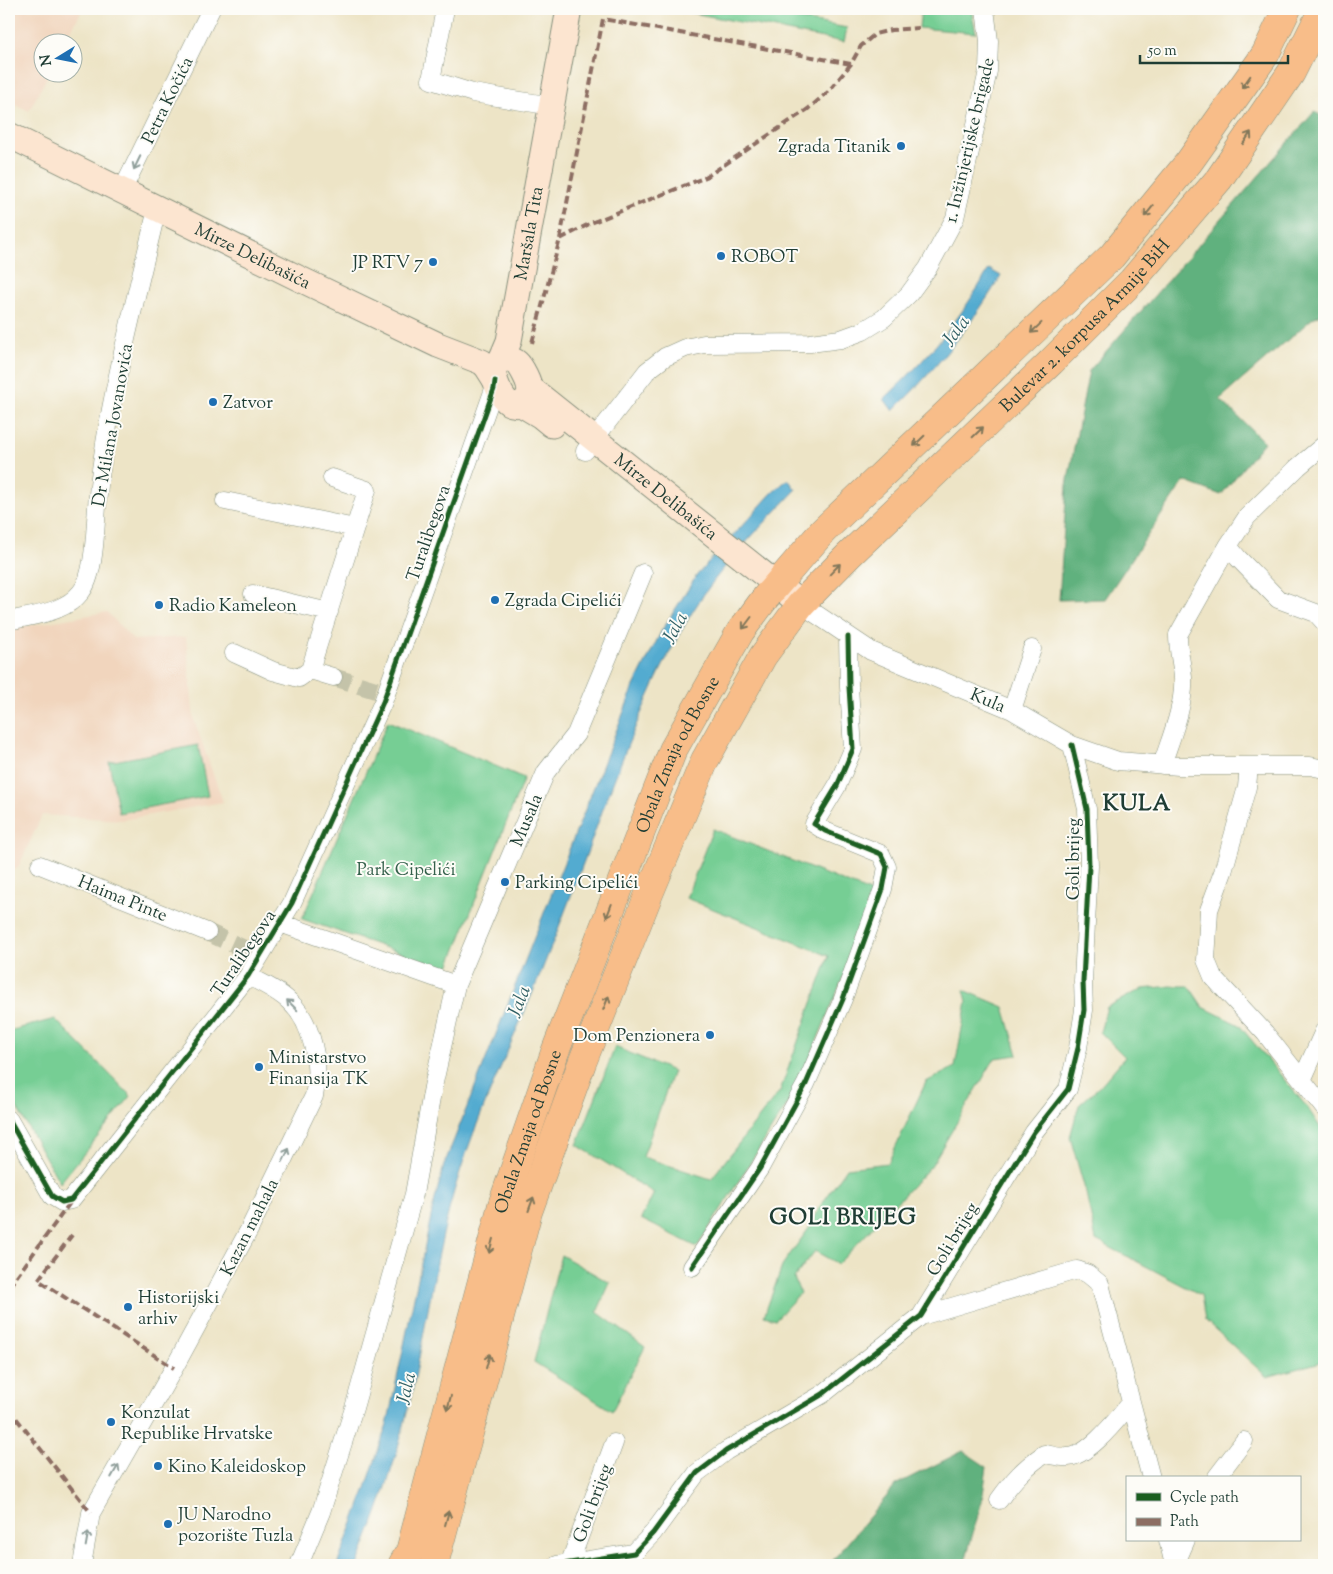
<svg xmlns="http://www.w3.org/2000/svg" width="1333" height="1574" font-family="'Sorts Mill Goudy',serif">
<style>
.built{fill:#f1d5bd}
.green{fill:#76ce94;stroke:#4a8664}
.forest{fill:#60b17e;stroke:#407759}
.water{fill:#53abd0;stroke:#397482}
.lines{fill:none;stroke-linecap:round;stroke-linejoin:round}
.street-tunnel{stroke:#c4c3a9;stroke-width:18;stroke-dasharray:18 9;stroke-linecap:butt}
.street-casing{stroke:#86907d;stroke-width:19}
.secondary-casing{stroke:#86907d;stroke-width:27}
.primary-casing{stroke:#86907d;stroke-width:29}
.street{stroke:#fff;stroke-width:18}
.secondary{stroke:#fce5d0;stroke-width:25}
.primary{stroke:#f8bd89;stroke-width:28}
.quiet{stroke:#8d6e63;stroke-width:4;stroke-dasharray:8 4;stroke-linecap:butt}
.cycleway-casing{stroke:#fdfcf7;stroke-width:8}
.cycleway{stroke:#1b5e20;stroke-width:5}
.oneway{stroke:#81775a}
.oneway2{stroke:#8f9e9a}
.poi-dot{fill:#1f6fb2;stroke:#fdfcf7;stroke-width:2}
.labels{text-anchor:middle;stroke-width:4;stroke-linejoin:round;paint-order:stroke}
.street-label{font-size:18px;fill:#1f3d34;stroke:#fdfcf7}
.poi-label{font-size:18px;fill:#1f3d34;stroke:#fdfcf7;text-anchor:start}
.park-label{font-size:18px;fill:#35614c;stroke:#fdfcf7}
.water-label{font-size:19px;font-style:italic;fill:#2f5e63;stroke:#fdfcf7}
.district-label{font-size:22px;font-weight:bold;letter-spacing:1px;fill:#1f3d34;stroke:#fdfcf7}
</style>
<rect width="100%" height="100%" fill="#fdfcf7"/>
<filter id="ink" filterUnits="userSpaceOnUse"><feTurbulence type="fractalNoise" baseFrequency=".02" numOctaves="2"/><feDisplacementMap in="SourceGraphic" scale="10" xChannelSelector="R" yChannelSelector="G"/><feConvolveMatrix kernelMatrix="1 2 1 2 8 2 1 2 1" color-interpolation-filters="sRGB"/></filter>
<filter id="wash" filterUnits="userSpaceOnUse"><feTurbulence type="fractalNoise" baseFrequency=".0096" numOctaves="4" result="noise"/><feDisplacementMap in="SourceGraphic" scale="20" xChannelSelector="R" yChannelSelector="G"/><feGaussianBlur stdDeviation="1.12" result="paint"/><feColorMatrix in="noise" values="0 0 0 0 0 0 0 0 0 0 0 0 0 0 0 0 0 1.4 0 .05"/><feComposite in="paint" operator="in"/></filter>
<g filter="url(#wash)">
<rect width="100%" height="100%" fill="#ede4c6"/>
<path class="built" d="M 9,9 L 82,10 L 65,42 L 42,42 L 42,72 L 49,73 L 29,111 L 9,101 Z
M 107,612 L 133,640 L 186,637 L 194,720 L 223,802 L 122,820 L 42,815 L 18,868 L 9,872 L 9,629 Z"/>
<path class="green" d="M 672,9 L 745,9 L 847,28 L 844,42 Z
M 921,9 L 971,9 L 976,33 L 919,28 Z
M 388,721 L 524,778 L 448,969 L 302,919 Z
M 198,745 L 208,796 L 119,813 L 109,762 Z
M 713,829 L 877,895 L 797,1089 L 697,1247 L 641,1219 L 654,1193 L 577,1145 L 615,1047 L 673,1071 L 643,1157 L 711,1179 L 780,1091 L 829,956 L 686,898 Z
M 1172,986 L 1189,986 L 1203,1007 L 1239,1025 L 1307,1107 L 1324,1133 L 1324,1361 L 1267,1377 L 1205,1320 L 1201,1295 L 1096,1240 L 1086,1193 L 1070,1137 L 1079,1105 L 1100,1086 L 1125,1057 L 1100,1032 L 1107,1007 L 1142,989 Z
M 964,990 L 1004,1007 L 1018,1055 L 995,1058 L 931,1166 L 838,1264 L 815,1251 L 794,1278 L 800,1293 L 776,1319 L 764,1316 L 783,1264 L 812,1224 L 819,1208 L 847,1168 L 888,1163 L 926,1082 L 955,1067 L 967,1001 Z
M 55,1019 L 131,1096 L 60,1183 L 9,1094 L 9,1031 Z
M 561,1255 L 610,1283 L 597,1312 L 645,1347 L 612,1411 L 534,1362 Z"/>
<path class="forest" d="M 1315,111 L 1324,119 L 1324,312 L 1313,318 L 1220,399 L 1264,442 L 1221,495 L 1184,481 L 1105,599 L 1059,600 L 1067,485 L 1089,371 Z
M 963,1451 L 987,1467 L 982,1501 L 964,1565 L 829,1565 L 897,1484 Z"/>
<path class="water" d="M 989,269 L 1001,276 C 970,327 936,369 893,411 L 884,399 C 928,358 959,321 989,269 Z
M 788,479 L 796,490 C 760,528 721,565 693,611 C 655,673 629,741 603,809 C 583,865 562,920 540,975 C 509,1051 471,1126 450,1206 C 431,1278 423,1353 404,1425 C 392,1472 376,1520 357,1565 L 337,1565 L 365,1491 L 388,1421 L 433,1207 L 444,1165 L 634,686 L 662,630 L 697,575 L 772,493 Z"/>
</g>
<g filter="url(#ink)">
<g class="lines">
<path class="street-tunnel" d="M 333,677 L 379,691
M 207,932 L 253,953"/>
<defs>
<path id="street" d="M 445,9 L 431,80 L 473,93 L 552,106
M 122,191 L 211,9
M 585,451 L 647,371 L 665,357 L 685,348 L 704,344 L 810,343 L 841,339 L 863,331 L 884,318 L 909,294 L 928,268 L 955,218 L 988,71 L 989,41 L 985,9
M 332,478 L 367,490 L 310,670 L 333,677
M 225,501 L 355,528
M 1228,546 L 1238,558 L 1278,599 L 1316,613 L 1324,622
M 253,594 L 329,612
M 801,604 L 871,651 L 1012,710 L 1072,745 L 1118,761 L 1179,766 L 1310,766 L 1324,769
M 9,621 C 33,615 65,613 81,592 C 95,575 95,529 97,507 C 99,474 105,442 111,409 C 124,342 141,276 157,209
M 234,653 L 273,671 L 299,678 L 310,670
M 1012,710 L 1032,649
M 1162,765 C 1170,740 1185,705 1183,678 C 1182,663 1178,652 1178,635 L 1228,546 L 1247,517 L 1298,467 L 1324,445
M 1249,766 L 1247,787 L 1223,872 L 1209,910 L 1206,960 L 1213,977 L 1265,1033 L 1324,1108
M 40,865 L 207,932
M 280,923 L 456,985 L 546,772 L 576,734 L 643,573
M 1303,1078 L 1324,1031
M 9,1120 L 52,1196 L 62,1202 L 71,1200 L 248,976 L 292,903 L 383,702 L 494,389 L 495,381
M 692,1267 L 760,1168 L 806,1084 L 843,999 L 883,889 L 887,867 L 881,854 L 825,831 L 814,824 L 837,786 L 853,749 L 849,687 L 848,637
M 921,1316 L 1077,1270 L 1088,1274 L 1100,1284 L 1151,1478
M 1216,1478 L 1244,1441
M 999,1500 C 1013,1480 1024,1468 1044,1454 C 1052,1455 1061,1458 1068,1457 C 1089,1456 1118,1418 1131,1403
M 1168,1540 L 1174,1565
M 570,1562 L 614,1443
M 82,1565 L 91,1513 L 174,1368 L 249,1230 L 314,1096 C 321,1067 313,1023 290,1002 C 279,991 262,983 248,976
M 299,1565 L 321,1512 L 354,1408 L 414,1194 L 433,1087 L 456,985
M 557,1565 L 634,1553 L 653,1533 L 697,1473 L 726,1451 L 823,1394 L 921,1316 L 1034,1132 L 1068,1089 L 1078,1048 L 1084,1010 L 1083,981 L 1089,866 L 1087,809 L 1072,745
M 1175,1565 L 1186,1540"/>
<g id="secondary">
<path id="s1" d="M 9,135 L 298,278 L 438,345 L 482,362 L 487,367 L 494,378"/>
<path d="M 504,359 C 516,358 520,365 525,375 C 531,387 533,396 521,404 C 517,405 513,405 509,403 C 504,400 502,395 499,390 C 494,378 488,366 504,359 Z"/>
<path id="s2" d="M 501,360 L 509,341 L 569,9"/>
<path id="s3" d="M 530,388 L 801,604"/>
<path d="M 521,404 L 541,416 L 552,425"/>
</g>
<g id="primary">
<path id="s4" d="M 402,1565 L 410,1551 L 502,1205 L 555,1052 L 673,750 L 740,632 L 766,597 L 823,531 L 1112,256 L 1189,162 L 1265,55 L 1287,9"/>
<path id="s5" d="M 434,1565 L 528,1212 L 582,1063 L 649,894 L 705,760 L 763,656 L 801,604 L 848,556 L 1051,362 L 1132,281 L 1219,179 L 1291,73 L 1323,9"/>
</g>
</defs>
<use href="#street" class="street-casing"/>
<use href="#secondary" class="secondary-casing"/>
<use href="#primary" class="primary-casing"/>
<use href="#street" class="street"/>
<use href="#secondary" class="secondary"/>
<use href="#primary" class="primary"/>
<path class="quiet" d="M 560,239 L 603,19 L 851,64
M 532,343 L 560,239 L 591,223 L 706,177 L 808,109 L 828,92 L 851,64 L 861,46 L 875,34 L 891,30 L 919,28
M 72,1235 L 38,1280 L 174,1368
M 9,1287 L 72,1200
M 9,1409 L 91,1513"/>
<defs>
<path id="cycleway" d="M 9,1120 L 52,1196 L 62,1202 L 71,1200 L 248,976 L 292,903 L 383,702 L 494,389 L 495,381
M 692,1267 L 760,1168 L 806,1084 L 843,999 L 883,889 L 887,867 L 881,854 L 825,831 L 814,824 L 837,786 L 853,749 L 849,687 L 848,637
M 557,1565 L 634,1553 L 653,1533 L 697,1473 L 726,1451 L 823,1394 L 921,1316 L 1034,1132 L 1068,1089 L 1078,1048 L 1084,1010 L 1083,981 L 1089,866 L 1087,809 L 1072,745"/>
</defs>
<use href="#cycleway" class="cycleway-casing"/>
<use href="#cycleway" class="cycleway"/>
</g>
<defs><path id="oneway-shaft" d="M-6 0H5M1.5-3L5.5 0L1.5 3" fill="none" stroke-width="1.6" stroke-linecap="round" stroke-linejoin="round" transform="scale(1.25)"/></defs>
<g class="oneway">
<use href="#oneway-shaft" transform="translate(1246 82) rotate(125)"/>
<use href="#oneway-shaft" transform="translate(1247 138) rotate(-56)"/>
<use href="#oneway-shaft" transform="translate(1149 211) rotate(129)"/>
<use href="#oneway-shaft" transform="translate(1036 328) rotate(137)"/>
<use href="#oneway-shaft" transform="translate(978 432) rotate(-44)"/>
<use href="#oneway-shaft" transform="translate(919 441) rotate(136)"/>
<use href="#oneway-shaft" transform="translate(835 569) rotate(-46)"/>
<use href="#oneway-shaft" transform="translate(747 623) rotate(127)"/>
<use href="#oneway-shaft" transform="translate(609 911) rotate(111)"/>
<use href="#oneway-shaft" transform="translate(606 1003) rotate(-68)"/>
<use href="#oneway-shaft" transform="translate(531 1204) rotate(-70)"/>
<use href="#oneway-shaft" transform="translate(491 1246) rotate(105)"/>
<use href="#oneway-shaft" transform="translate(488 1361) rotate(-75)"/>
<use href="#oneway-shaft" transform="translate(449 1403) rotate(105)"/>
<use href="#oneway-shaft" transform="translate(447 1518) rotate(-75)"/>
</g>
<g class="oneway2">
<use href="#oneway-shaft" transform="translate(137 163) rotate(116)"/>
<use href="#oneway-shaft" transform="translate(292 1005) rotate(-135)"/>
<use href="#oneway-shaft" transform="translate(286 1155) rotate(-64)"/>
<use href="#oneway-shaft" transform="translate(115 1471) rotate(-60)"/>
<use href="#oneway-shaft" transform="translate(87 1539) rotate(-80)"/>
</g>
</g>
<g class="poi-dot">
<circle cx="901" cy="146" r="5"/>
<circle cx="721" cy="256" r="5"/>
<circle cx="433" cy="262" r="5"/>
<circle cx="213" cy="402" r="5"/>
<circle cx="495" cy="600" r="5"/>
<circle cx="159" cy="605" r="5"/>
<circle cx="505" cy="882" r="5"/>
<circle cx="710" cy="1035" r="5"/>
<circle cx="259" cy="1067" r="5"/>
<circle cx="128" cy="1307" r="5"/>
<circle cx="111" cy="1422" r="5"/>
<circle cx="158" cy="1466" r="5"/>
<circle cx="168" cy="1524" r="5"/>
</g>
<g class="labels">
<g class="street-label">
<text transform="translate(167 100) rotate(-64)" y="6">Petra Kočića</text>
<text transform="translate(969 140) rotate(-77)" y="6">1. Inžinjerijske brigade</text>
<text dy="6" stroke="none"><textPath href="#s2" startOffset="130">Maršala Tita</textPath></text>
<text dy="6" stroke="none"><textPath href="#s1" startOffset="272">Mirze Delibašića</textPath></text>
<text dy="6" stroke="none"><textPath href="#s5" startOffset="1432">Bulevar 2. korpusa Armije BiH</textPath></text>
<text transform="translate(112 425) rotate(-80)" y="6">Dr Milana Jovanovića</text>
<text dy="6" stroke="none"><textPath href="#s3" startOffset="174">Mirze Delibašića</textPath></text>
<text transform="translate(428 533) rotate(-71)" y="6">Turalibegova</text>
<text transform="translate(988 700) rotate(23)" y="6">Kula</text>
<text dy="6" stroke="none"><textPath href="#s4" startOffset="858">Obala Zmaja od Bosne</textPath></text>
<text transform="translate(526 820) rotate(-67)" y="6">Musala</text>
<text transform="translate(1073 859) rotate(-90)" y="6">Goli brijeg</text>
<text transform="translate(123 898) rotate(22)" y="6">Haima Pinte</text>
<text transform="translate(243 953) rotate(-56)" y="6">Turalibegova</text>
<text dy="6" stroke="none"><textPath href="#s4" startOffset="452">Obala Zmaja od Bosne</textPath></text>
<text transform="translate(249 1227) rotate(-63)" y="6">Kazan mahala</text>
<text transform="translate(952 1239) rotate(-59)" y="6">Goli brijeg</text>
<text transform="translate(592 1503) rotate(-70)" y="6">Goli brijeg</text>
</g>
<g class="poi-label">
<text x="891" y="152" text-anchor="end">Zgrada Titanik</text>
<text x="731" y="262">ROBOT</text>
<text x="423" y="268" text-anchor="end">JP RTV 7</text>
<text x="223" y="408">Zatvor</text>
<text x="505" y="606">Zgrada Cipelići</text>
<text x="169" y="611">Radio Kameleon</text>
<text x="515" y="888">Parking Cipelići</text>
<text x="700" y="1041" text-anchor="end">Dom Penzionera</text>
<text x="269" y="1063">Ministarstvo<tspan x="269" dy="21">Finansija TK</tspan></text>
<text x="138" y="1303">Historijski<tspan x="138" dy="21">arhiv</tspan></text>
<text x="121" y="1418">Konzulat<tspan x="121" dy="21">Republike Hrvatske</tspan></text>
<text x="168" y="1472">Kino Kaleidoskop</text>
<text x="178" y="1520">JU Narodno<tspan x="178" dy="21">pozorište Tuzla</tspan></text>
</g>
<g class="park-label">
<text x="406" y="875">Park Cipelići</text>
</g>
<g class="water-label">
<text transform="translate(955 330) rotate(-53)" y="7">Jala</text>
<text transform="translate(674 627) rotate(-61)" y="7">Jala</text>
<text transform="translate(518 1001) rotate(-69)" y="7">Jala</text>
<text transform="translate(405 1388) rotate(-77)" y="7">Jala</text>
</g>
<g class="district-label">
<text x="1137" y="810">KULA</text>
<text x="843" y="1224">GOLI BRIJEG</text>
</g>
</g>
<rect width="1333" height="1574" fill="none" stroke="#fdfcf7" stroke-width="30"/>
<rect x="1126" y="1476" width="175" height="65" fill="#fdfcf7" stroke="#a4b0a9"/>
<rect x="1136" y="1493" width="25" height="8" fill="#1b5e20" stroke="#a4b0a9"/>
<text x="1170" y="1502" font-size="15" fill="#1f3d34">Cycle path</text>
<rect x="1136" y="1518" width="25" height="8" fill="#8d6e63" stroke="#a4b0a9"/>
<text x="1170" y="1526" font-size="15" fill="#1f3d34">Path</text>
<g transform="translate(58 58) rotate(260)"><circle r="24" fill="#fdfcf7" stroke="#a4b0a9"/>
<path d="M0-4L9 19L0 12L-9 19Z" fill="#1f6fb2"/>
<text y="-8" font-size="14" font-weight="bold" text-anchor="middle" fill="#1f3d34">N</text>
</g>
<path d="M1140 55v8h148v-8" fill="none" stroke="#1f3d34" stroke-width="2.5"/>
<text x="1148" y="55" font-size="15" fill="#1f3d34" stroke="#fdfcf7" stroke-width="4" paint-order="stroke">50 m</text>
</svg>
